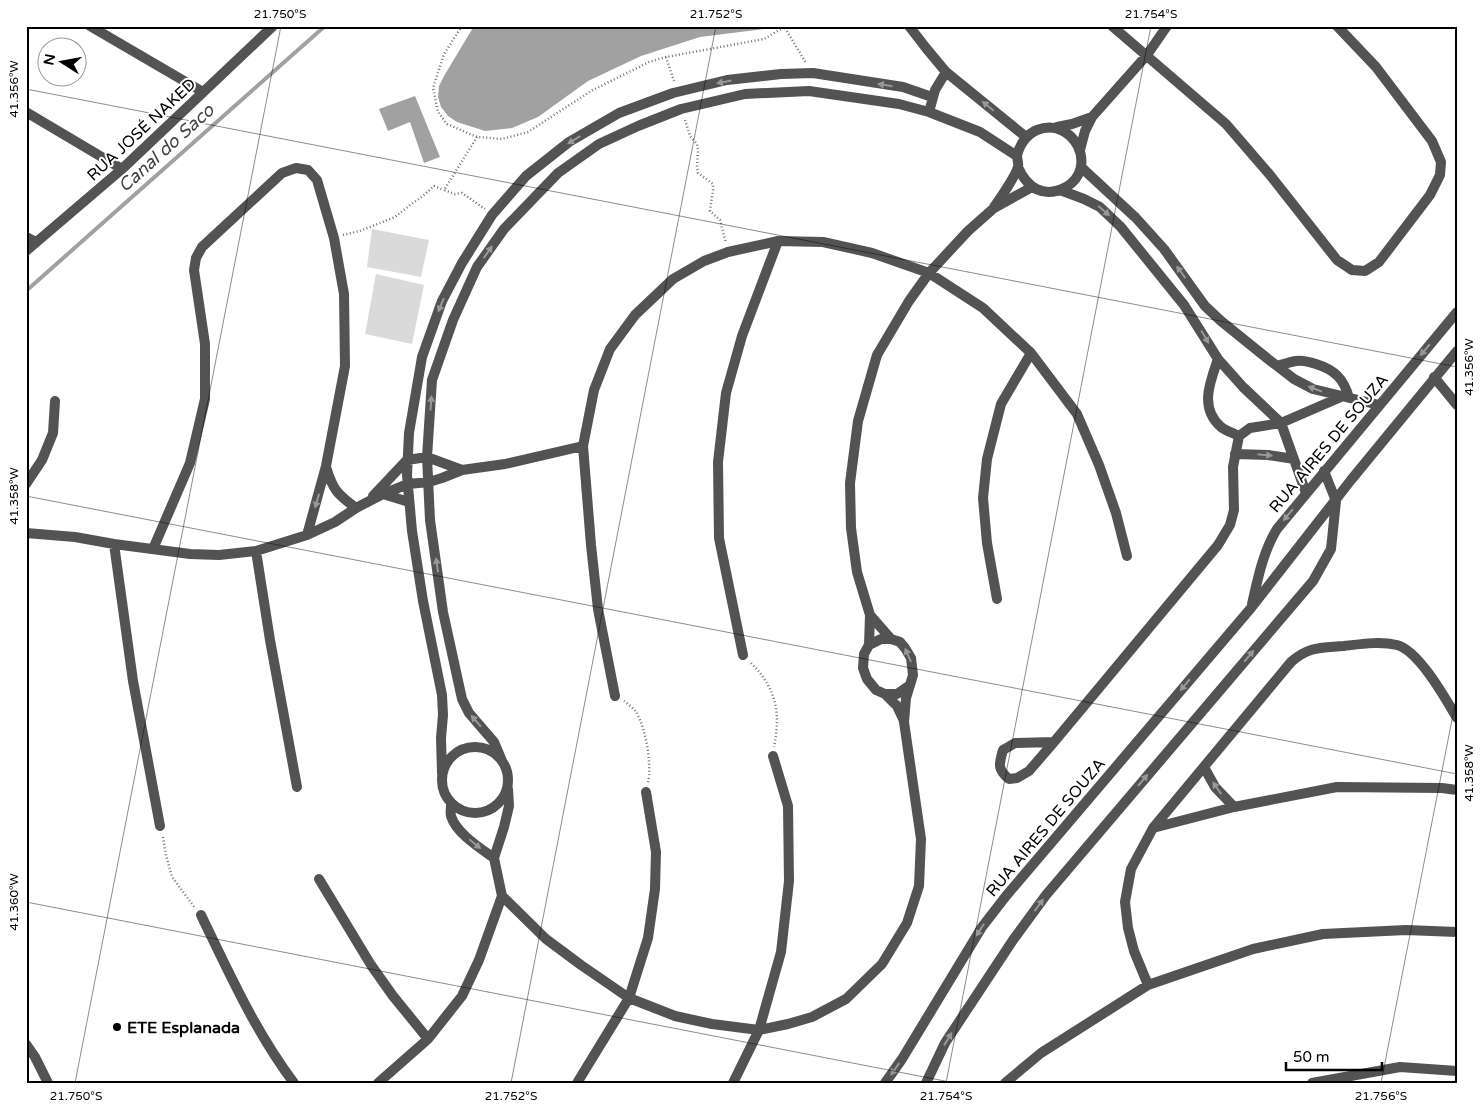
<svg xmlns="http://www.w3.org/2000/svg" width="1483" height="1109" font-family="'Varela Round',sans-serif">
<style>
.green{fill:#dadada}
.water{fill:#a1a1a1}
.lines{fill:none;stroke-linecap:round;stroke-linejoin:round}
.stream{stroke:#a1a1a1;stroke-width:4}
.path{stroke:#757575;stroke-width:2.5;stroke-dasharray:1 2.5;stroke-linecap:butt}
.minor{stroke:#535353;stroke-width:10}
.oneway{fill:#989898}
.ticks{fill:none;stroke:#000;stroke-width:1;stroke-opacity:0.45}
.poi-dot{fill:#000;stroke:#fff;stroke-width:2}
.labels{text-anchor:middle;stroke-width:4;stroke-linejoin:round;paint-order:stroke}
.street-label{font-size:16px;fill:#000;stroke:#fff}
.poi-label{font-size:16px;font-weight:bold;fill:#000;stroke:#fff;text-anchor:start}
.water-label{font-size:18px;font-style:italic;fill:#424242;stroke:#fff}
.neatline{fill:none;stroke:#000;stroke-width:2}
.ticks-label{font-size:12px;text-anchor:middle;fill:#000}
</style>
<rect width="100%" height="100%" fill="#fff"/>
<path class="green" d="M 372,229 L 429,240 L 421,277 L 367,267 Z
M 376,274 L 424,285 L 412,344 L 365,334 Z"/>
<path class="water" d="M 474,26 L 770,26 L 765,29 L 700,37 L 641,56 L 588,81 L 538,117 L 512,128 L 485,131 L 457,122 L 448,116 L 441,107 L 438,97 L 439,86 L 444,76 Z
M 415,96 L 440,157 L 424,163 L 410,122 L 388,131 L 379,109 Z"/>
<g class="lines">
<path class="stream" d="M 26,291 L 325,26"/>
<path class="path" d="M 462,26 L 444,54 L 433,88 L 438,112 L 447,124 L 477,137 L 502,139 L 528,132 L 591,91 L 649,62 L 666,57 L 764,39 L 786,26
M 785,28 L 806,63
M 666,57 L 674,81
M 685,120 L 690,136 L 697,144 L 698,151 L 697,166 L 698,173 L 713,184 L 713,190 L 710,211 L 720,220 L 726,243
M 477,137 L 444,190 L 455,194 L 462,193 L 485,209
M 343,235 L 360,231 L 395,217 L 410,205 L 423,196 L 434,186 L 444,190
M 751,663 C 776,688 781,712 774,747
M 624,701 C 628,704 633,708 636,712 C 646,728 652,765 648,783
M 163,837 L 166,855 L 172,877 L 195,908"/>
<path class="minor" d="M 90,26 L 203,92
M 909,26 L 926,48 L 946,72 L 1026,137
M 1112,26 L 1226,124 L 1270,175 L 1337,260 L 1352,270 L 1365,271 L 1379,262 L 1430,195 L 1440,175 L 1441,162 L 1432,141 L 1376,67 L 1337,26
M 26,112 L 122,169
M 929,112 L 935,90 L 946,72
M 1057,127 L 1072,124 L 1092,117
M 1080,150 L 1085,131 L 1092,117 L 1147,55 L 1167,26
M 1081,167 L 1136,218 L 1164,249 L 1205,306 L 1221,321 L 1268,359 L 1294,379 L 1313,389 L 1379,405
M 1060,190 L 1084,199 L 1100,207 L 1120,226 L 1184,305 L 1218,359 L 1243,387 L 1281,423 L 1306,493
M 994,207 C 1000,199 1016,175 1018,167 C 1019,164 1017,159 1017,156 C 1019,145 1027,134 1037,130 C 1074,116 1099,168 1066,187 C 1044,199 1027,188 1018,167
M 26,237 L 36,242
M 26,251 L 122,169 L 273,26
M 1218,359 C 1210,382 1199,408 1221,427 C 1226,431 1233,433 1239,436
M 1277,366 C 1284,364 1290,362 1296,361 C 1302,360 1310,362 1316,364 C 1335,370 1344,379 1349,398
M 1434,377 L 1457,405
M 1235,454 L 1268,455 L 1294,459
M 326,467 C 333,490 337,494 356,508
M 26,484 L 42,460 L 53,433 L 55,401
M 383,494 L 409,502
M 373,496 L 407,460 L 427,457 L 462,470
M 26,533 L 75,537 L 114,544 L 190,554 L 219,555 L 256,551 L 307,535 L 335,522 L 356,508 L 383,494 L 408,484 L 429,482 L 442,478 L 462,470 L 505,464 L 583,446
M 114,544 L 133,681 L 160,826
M 153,549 L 190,463 L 205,399 L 205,344 L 194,270 L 196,258 L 202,247 L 282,173 L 296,168 L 308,170 L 317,180 L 334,238 L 344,294 L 345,366 L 326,466 L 307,535
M 256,551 L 270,640 L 297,787
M 997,599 L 987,543 L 983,498 L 987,459 L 1001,404 L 1031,353
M 1252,604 C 1258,578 1263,552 1277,529 L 1457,312
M 870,615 L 891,639
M 869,645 L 881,639 L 891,639 L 900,642 L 905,648 L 911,658 L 913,675 L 910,685 L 897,694 L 885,694 L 876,690 L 867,679 L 863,668 L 864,654 L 869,645 L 870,615 L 857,572 L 851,528 L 850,483 L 858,421 L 877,355 L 909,301 L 929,273 L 968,231 L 994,208 L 1032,187
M 743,655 L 719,538 L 718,462 L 726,393 L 742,336 L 778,241
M 885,694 L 897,706 L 904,721
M 615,696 L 598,609 L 591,545 L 583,446 L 594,390 L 610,349 L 635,315 L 673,279 L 704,261 L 728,252 L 778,241 L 823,242 L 872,253 L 929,273 L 983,308 L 1031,353 L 1077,414 L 1099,465 L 1116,513 L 1127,556
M 1054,742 L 1015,743 L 1003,750 C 999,764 997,769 1009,779 L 1017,778 L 1029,771 L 1054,742 L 1218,545 L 1230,525 L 1234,510 L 1233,467 L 1239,436 L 1250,428 L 1281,423 L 1341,397
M442 780a33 33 0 1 1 66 0a33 33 0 1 1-66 0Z
M 502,761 L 494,742 L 469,713 L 462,699 L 443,612 L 430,520 L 427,457 L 432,380 L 453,320 L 477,267 L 504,229 L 558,173 L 599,144 L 638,126 L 681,109 L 745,94 L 809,91 L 899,104 L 929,112 L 980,132 L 1017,156
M 1204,767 L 1215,787 L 1234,807
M 442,773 L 441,738 L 443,715 L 442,695 L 423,601 L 412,531 L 407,475 L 409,433 L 422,357 L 442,301 L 462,263 L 492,215 L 526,176 L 569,142 L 619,113 L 673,93 L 727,80 L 781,74 L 813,73 L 903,87 L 932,97
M 451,805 C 451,809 450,813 451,816 C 456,833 480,848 494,858 L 504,827 L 509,806 L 508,789
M 1153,828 L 1234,807 L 1337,787 L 1442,788 L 1457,790
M 494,858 L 502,896 L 546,939 L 581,965 L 629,998 L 675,1016 L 712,1024 L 759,1030 L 788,1024 L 812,1017 L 846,999 L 882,964 L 907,923 L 919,886 L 921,839 L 904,722 L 906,698 L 910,685
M 319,879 L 371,965 L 393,996 L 428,1039
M 201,915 C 229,973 255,1031 294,1083
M 1148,985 L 1134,951 L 1128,928 L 1125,902 L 1131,869 L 1153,828 L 1291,662 C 1309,646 1321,648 1344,646 C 1361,644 1380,641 1397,645 C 1419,651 1445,698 1457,718
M 26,1044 L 35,1057 L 48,1083
M 378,1083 L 428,1039 L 462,996 L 479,960 L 502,896
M 577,1083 L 629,998 L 648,938 L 655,889 L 656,852 L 646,792
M 733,1083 L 759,1030 L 781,952 L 789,881 L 788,806 L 773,756
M 885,1083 L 902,1059 L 982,927 L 1006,896 L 1251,608 L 1351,480 L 1457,351
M 926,1083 L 945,1043 L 1013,940 L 1046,895 L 1313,581 L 1331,549 L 1336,501 L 1324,471
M 1005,1083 L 1041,1053 L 1148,985 L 1253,949 L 1323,934 L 1406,930 L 1457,932
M 1312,1083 L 1400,1067 L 1457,1071"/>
</g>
<defs><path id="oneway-solid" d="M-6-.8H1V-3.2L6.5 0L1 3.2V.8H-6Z" transform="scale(1.25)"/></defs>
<g class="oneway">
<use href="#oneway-solid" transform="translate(724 82) rotate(169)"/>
<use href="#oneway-solid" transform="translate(885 85) rotate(-171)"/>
<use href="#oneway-solid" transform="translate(988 106) rotate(-141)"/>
<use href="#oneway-solid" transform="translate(574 140) rotate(148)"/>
<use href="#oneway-solid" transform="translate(1104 211) rotate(41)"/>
<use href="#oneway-solid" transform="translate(488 252) rotate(-55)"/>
<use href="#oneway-solid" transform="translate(1181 272) rotate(-126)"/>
<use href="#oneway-solid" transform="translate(441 305) rotate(112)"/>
<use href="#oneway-solid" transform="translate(1205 337) rotate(60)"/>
<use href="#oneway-solid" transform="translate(1425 350) rotate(130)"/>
<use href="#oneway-solid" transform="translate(1315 389) rotate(-159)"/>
<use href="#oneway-solid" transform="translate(431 403) rotate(-86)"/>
<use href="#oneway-solid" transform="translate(1265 455) rotate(6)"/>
<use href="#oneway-solid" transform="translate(317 501) rotate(106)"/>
<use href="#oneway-solid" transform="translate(1288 515) rotate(130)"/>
<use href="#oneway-solid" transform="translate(437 565) rotate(-98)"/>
<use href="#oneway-solid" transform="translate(908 655) rotate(-114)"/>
<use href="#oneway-solid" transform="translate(1249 656) rotate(-50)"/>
<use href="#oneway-solid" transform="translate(1185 685) rotate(130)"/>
<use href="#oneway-solid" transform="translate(476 721) rotate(-131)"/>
<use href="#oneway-solid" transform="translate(1143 780) rotate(-50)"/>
<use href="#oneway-solid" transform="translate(1217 788) rotate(-125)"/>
<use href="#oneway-solid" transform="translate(475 844) rotate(39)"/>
<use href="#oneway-solid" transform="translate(1039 905) rotate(-54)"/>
<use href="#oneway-solid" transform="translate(980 930) rotate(123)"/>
<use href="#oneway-solid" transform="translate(948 1039) rotate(-58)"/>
<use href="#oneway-solid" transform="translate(895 1069) rotate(125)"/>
</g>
<path class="ticks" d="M 26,89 L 1457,367M 26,496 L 1457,774M 26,902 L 955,1083M 75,1083 L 281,26M 511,1083 L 716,26M 946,1083 L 1151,26M 1381,1083 L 1457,694"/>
<circle class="poi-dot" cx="117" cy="1027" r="5"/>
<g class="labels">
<g class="street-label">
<text transform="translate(141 129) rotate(-43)" y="6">RUA JOSÉ NAKED</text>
<text transform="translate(1328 443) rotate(-50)" y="6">RUA AIRES DE SOUZA</text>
<text transform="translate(1045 827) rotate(-50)" y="6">RUA AIRES DE SOUZA</text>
</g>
<g class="poi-label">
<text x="127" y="1033">ETE Esplanada</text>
</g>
<g class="water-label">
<text transform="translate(166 148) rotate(-42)" y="6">Canal do Saco</text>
</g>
</g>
<rect width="1483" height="1109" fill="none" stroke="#ffffff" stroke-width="55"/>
<g transform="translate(62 62) rotate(281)"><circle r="24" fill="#ffffff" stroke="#999999"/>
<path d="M0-4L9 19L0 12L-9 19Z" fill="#000000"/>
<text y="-8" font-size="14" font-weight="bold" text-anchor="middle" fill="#000000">N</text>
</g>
<path d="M1286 1062v8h96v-8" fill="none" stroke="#000000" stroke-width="2.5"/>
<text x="1293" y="1062" font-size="15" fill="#000000" stroke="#ffffff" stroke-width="4" paint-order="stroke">50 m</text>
<rect x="28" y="28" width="1428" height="1054" class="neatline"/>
<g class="ticks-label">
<text x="280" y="18">21.750°S</text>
<text x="716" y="18">21.752°S</text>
<text x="1151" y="18">21.754°S</text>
<text transform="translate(14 89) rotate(-90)" y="4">41.356°W</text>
<text transform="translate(1469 367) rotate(-90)" y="4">41.356°W</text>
<text transform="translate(14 496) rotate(-90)" y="4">41.358°W</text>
<text transform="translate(1469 773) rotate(-90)" y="4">41.358°W</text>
<text transform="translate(14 902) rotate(-90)" y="4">41.360°W</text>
<text x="76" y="1100">21.750°S</text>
<text x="511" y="1100">21.752°S</text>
<text x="946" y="1100">21.754°S</text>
<text x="1381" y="1100">21.756°S</text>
</g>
</svg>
